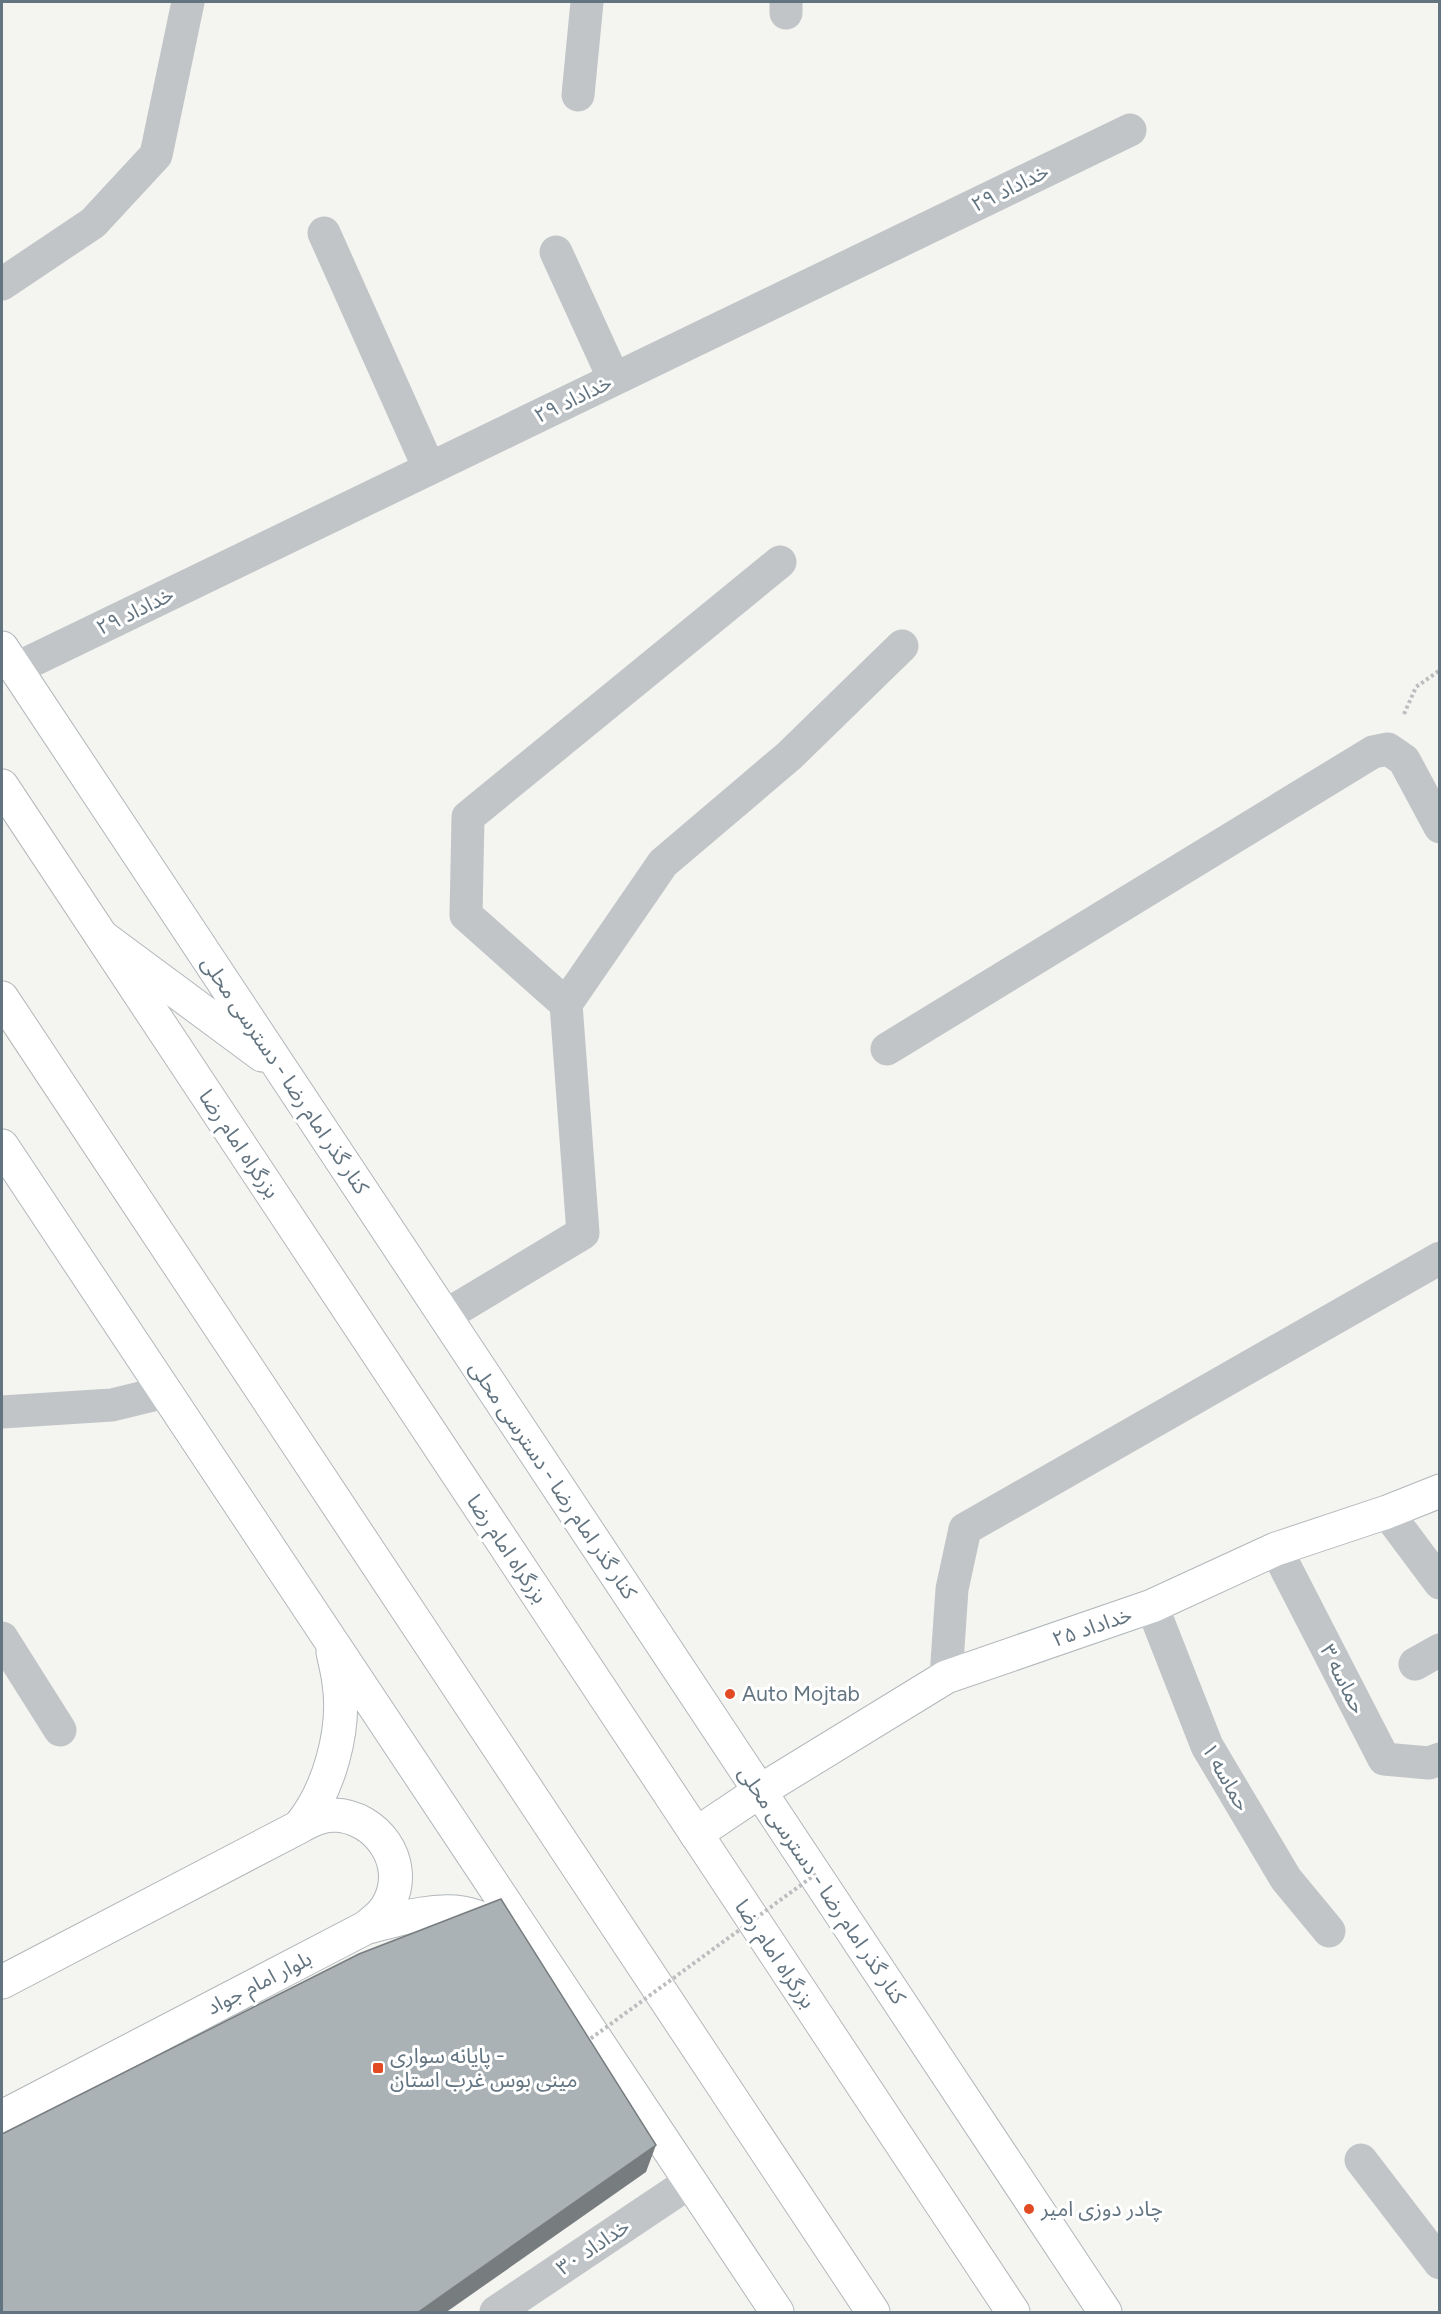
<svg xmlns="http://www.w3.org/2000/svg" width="1441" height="2314" font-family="Figtree,'Noto Sans Arabic',sans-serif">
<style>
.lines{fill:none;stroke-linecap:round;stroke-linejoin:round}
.secondary-casing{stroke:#b1b7bb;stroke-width:35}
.highway-casing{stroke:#b4b7ba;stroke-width:35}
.path{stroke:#bbbdbf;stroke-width:4;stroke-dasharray:3 3;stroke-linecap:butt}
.street{stroke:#c1c5c8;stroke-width:33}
.secondary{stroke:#fff;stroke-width:33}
.highway{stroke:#fff;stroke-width:33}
.path-bridge{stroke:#bbbdbf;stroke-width:4;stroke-dasharray:3 3;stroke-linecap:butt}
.shaded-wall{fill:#777d7f}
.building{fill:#aab2b6;stroke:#777d7f;stroke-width:1.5}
.poi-dot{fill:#e14a23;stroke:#fff;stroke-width:2}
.labels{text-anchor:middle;stroke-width:6;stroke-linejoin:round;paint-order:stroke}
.street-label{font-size:21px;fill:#637481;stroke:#fff}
.poi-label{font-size:21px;fill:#637481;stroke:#fff;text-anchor:start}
</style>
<rect width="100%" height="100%" fill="#f4f4f0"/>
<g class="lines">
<defs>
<path id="secondary" d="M 2,648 L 1105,2312
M 104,938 L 262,1055
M 2,1146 L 777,2312
M 299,1827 C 310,1821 321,1815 334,1815 C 376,1816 409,1861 390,1901 C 385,1913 375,1920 365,1928
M 696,1834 L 760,1791 L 946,1677 L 1152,1606 L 1276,1549 L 1387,1512 L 1440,1491
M 2,1982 L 299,1827 C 329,1791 346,1730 339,1683 C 338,1673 335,1662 333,1652
M 2,2117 L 365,1928 C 396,1920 430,1908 463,1913 C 478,1915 492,1924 507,1930"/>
<path id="highway" d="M 2,786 L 1013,2312
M 2,998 L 873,2312"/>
</defs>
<use href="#secondary" class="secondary-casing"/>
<use href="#highway" class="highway-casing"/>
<path class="path" d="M 1404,714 L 1416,687 L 1440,670"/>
<path class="street" d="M 786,13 L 786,2
M 578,95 L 587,2
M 324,233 L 429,468
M 556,252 L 614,379
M 2,284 L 93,223 L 156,155 L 188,2
M 15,669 L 1130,130
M 566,1004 L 466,915 L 468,817 L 780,562
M 887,1049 L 1373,752 L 1388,749 L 1404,760 L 1440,827
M 445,1316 L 583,1233 L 566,1004 L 663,863 L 789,756 L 902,646
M 2,1412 L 112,1405 L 165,1392
M 1387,1512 L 1440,1583
M 1276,1549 L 1384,1759 L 1429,1763 L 1440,1759
M 1152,1606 L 1207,1746 L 1286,1879 L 1329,1931
M 2,1638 L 60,1730
M 1415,1664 L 1440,1650
M 946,1677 L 952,1589 L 965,1529 L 1440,1258
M 1361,2160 L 1440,2263
M 496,2312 L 690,2182"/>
<use href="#secondary" class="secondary"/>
<use href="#highway" class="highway"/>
<path class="path-bridge" d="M 586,2042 L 816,1874"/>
</g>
<path class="shaded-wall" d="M 656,2145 L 646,2172 L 445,2313 L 417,2313 Z"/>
<path class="building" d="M 501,1899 L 656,2145 L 417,2313 L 2,2313 L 2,2134 L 359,1954 Z"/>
<g class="poi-dot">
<circle cx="730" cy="1694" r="6"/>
<rect x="372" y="2062" width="12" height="12" rx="3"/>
<circle cx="1029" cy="2209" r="6"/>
</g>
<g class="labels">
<g class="street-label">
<text transform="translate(1010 188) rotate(-26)" y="7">خداداد ۲۹</text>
<text transform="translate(573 399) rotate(-26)" y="7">خداداد ۲۹</text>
<text transform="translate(135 611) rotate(-26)" y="7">خداداد ۲۹</text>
<text transform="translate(285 1075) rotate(56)" y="7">کنار گذر امام رضا - دسترسی محلی</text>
<text transform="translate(239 1144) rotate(56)" y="7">بزرگراه امام رضا</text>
<text transform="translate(553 1480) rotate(56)" y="7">کنار گذر امام رضا - دسترسی محلی</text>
<text transform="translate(507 1549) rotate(56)" y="7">بزرگراه امام رضا</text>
<text transform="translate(1092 1627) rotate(-19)" y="7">خداداد ۲۵</text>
<text transform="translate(1343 1679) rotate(63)" y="7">حماسه ۳</text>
<text transform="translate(1226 1777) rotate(60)" y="7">حماسه ۱</text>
<text transform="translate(822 1885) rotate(56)" y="7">کنار گذر امام رضا - دسترسی محلی</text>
<text transform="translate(775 1954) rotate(56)" y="7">بزرگراه امام رضا</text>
<text transform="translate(259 1983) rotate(-27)" y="7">بلوار امام جواد</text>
<text transform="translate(593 2247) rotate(-34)" y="7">خداداد ۳۰</text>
</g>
<g class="poi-label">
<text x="742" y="1701">Auto Mojtab</text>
<text x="390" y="2063">پایانه سواری -<tspan x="390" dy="24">مینی بوس غرب استان</tspan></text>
<text x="1041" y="2216">چادر دوزی امیر</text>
</g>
</g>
<rect width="1441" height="2314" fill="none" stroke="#637481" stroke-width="6"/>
</svg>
